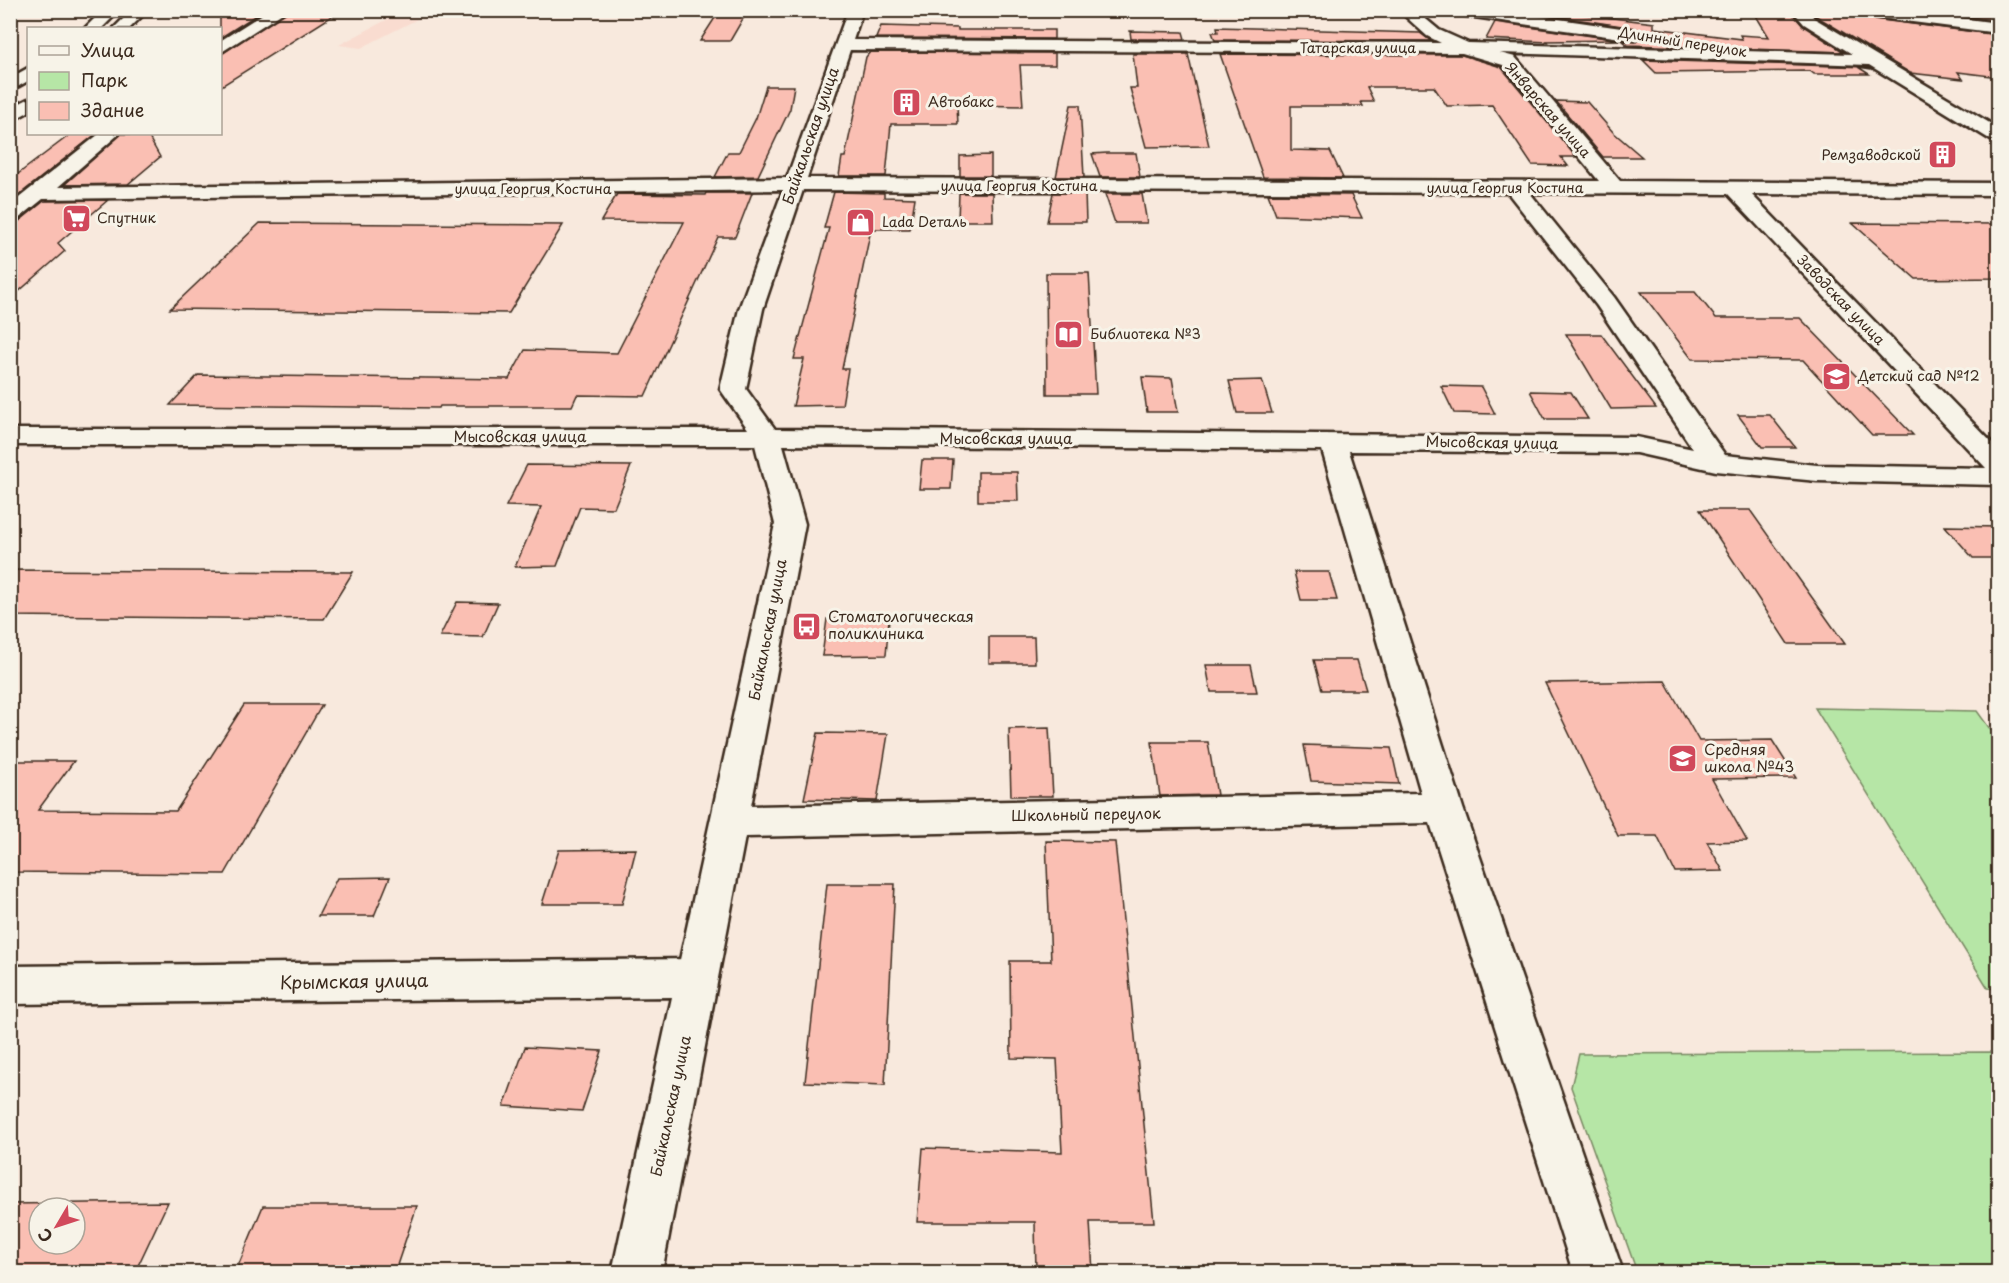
<svg xmlns="http://www.w3.org/2000/svg" width="2009" height="1283" font-family="'Playpen Sans',sans-serif">
<style>
.built{fill:#f9dcd0}
.green{fill:#b6e6a6;stroke:#788862;stroke-width:1.5}
.building{fill:#fabfb3;stroke:#3b2a1e;stroke-width:1.5;fill-rule:evenodd}
.lines{fill:none;stroke-linecap:round;stroke-linejoin:round}
.minor-casing{stroke:#3b2a1e;stroke-width:5}
.secondary-casing{stroke:#3b2a1e;stroke-width:5}
.minor{fill:#f7f3e8;fill-rule:evenodd}
.secondary{fill:#f7f3e8;fill-rule:evenodd}
.labels{text-anchor:middle;stroke-width:6;stroke-linejoin:round;paint-order:stroke}
.far-street-label{font-size:14px;fill:#3b2a1e;stroke:#f7f3e8}
.far-poi-label{font-size:14px;fill:#3b2a1e;stroke:#f7f3e8;text-anchor:start}
.street-label{font-size:15px;fill:#3b2a1e;stroke:#f7f3e8}
.poi-label{font-size:15px;fill:#3b2a1e;stroke:#f7f3e8;text-anchor:start}
.near-street-label{font-size:18px;fill:#3b2a1e;stroke:#f7f3e8}
</style>
<rect width="100%" height="100%" fill="#f8e9dd"/>
<filter id="ink" filterUnits="userSpaceOnUse"><feTurbulence type="fractalNoise" baseFrequency=".0167" numOctaves="2"/><feDisplacementMap in="SourceGraphic" scale="12" xChannelSelector="R" yChannelSelector="G"/><feConvolveMatrix kernelMatrix="1 2 1 2 8 2 1 2 1" color-interpolation-filters="sRGB"/></filter>
<g filter="url(#ink)">
<path class="built" d="M 378,10 L 433,10 L 433,11 L 361,48 L 339,45 L 388,19 L 370,14 Z"/>
<path class="green" d="M 1815,708 L 1977,711 L 1998,740 L 1998,989 L 1988,988 Z
M 1998,1052 L 1998,1272 L 1637,1272 L 1571,1087 L 1579,1054 Z"/>
<path class="building" d="M 220,10 L 264,10 L 220,38 Z
M 289,10 L 342,10 L 220,87 L 220,55 Z
M 720,10 L 748,10 L 730,41 L 700,41 Z
M 1515,10 L 1571,10 L 1572,13 L 1654,23 L 1654,28 L 1742,39 L 1740,35 L 1769,37 L 1753,11 L 1790,11 L 1803,26 L 1844,52 L 1628,45 L 1623,41 L 1636,42 L 1645,34 L 1635,28 Z
M 1849,10 L 1858,17 L 1998,35 L 1998,77 L 1958,72 L 1963,79 L 1910,73 L 1816,16 L 1811,11 Z
M 1919,10 L 1970,10 L 1998,14 L 1998,21 Z
M 1495,22 L 1620,40 L 1547,41 L 1548,42 L 1486,39 Z
M 881,26 L 958,28 L 958,30 L 1054,30 L 1054,39 L 876,38 Z
M 1217,27 L 1420,33 L 1431,41 L 1215,40 L 1212,32 L 1218,32 Z
M 1130,31 L 1183,32 L 1185,39 L 1131,39 Z
M 870,52 L 1055,53 L 1055,65 L 1020,65 L 1023,106 L 957,105 L 958,124 L 891,124 L 886,176 L 839,176 L 842,157 L 845,157 L 866,57 Z
M 1133,54 L 1188,54 L 1209,146 L 1146,147 L 1130,88 L 1137,88 Z
M 1220,54 L 1462,55 L 1501,67 L 1576,157 L 1561,157 L 1568,166 L 1532,165 L 1492,105 L 1447,106 L 1434,87 L 1367,87 L 1374,102 L 1361,102 L 1363,106 L 1291,106 L 1291,150 L 1330,151 L 1343,178 L 1263,177 Z
M 1643,60 L 1868,67 L 1871,69 L 1858,67 L 1869,74 L 1814,74 L 1810,71 L 1656,73 Z
M 766,86 L 794,86 L 790,109 L 758,176 L 715,177 L 728,152 L 739,152 L 756,118 Z
M 1556,101 L 1587,102 L 1613,132 L 1642,157 L 1603,157 Z
M 1071,105 L 1080,105 L 1084,177 L 1056,177 Z
M 71,134 L 96,134 L 10,202 L 10,180 Z
M 121,134 L 147,134 L 160,157 L 128,184 L 64,185 Z
M 1107,153 L 1136,153 L 1140,177 L 1100,177 L 1092,154 Z
M 991,155 L 991,176 L 960,176 L 960,156 Z
M 834,192 L 884,193 L 884,197 L 915,198 L 910,229 L 871,229 L 842,369 L 848,369 L 842,405 L 793,406 L 804,359 L 794,359 L 829,228 L 824,228 Z
M 706,193 L 752,193 L 735,237 L 718,237 L 645,396 L 577,395 L 572,406 L 440,406 L 439,408 L 170,405 L 198,375 L 509,379 L 525,350 L 617,353 L 684,222 L 601,221 L 617,194 L 705,195 Z
M 959,193 L 992,193 L 993,221 L 958,221 Z
M 1053,193 L 1085,193 L 1086,222 L 1047,222 Z
M 1105,194 L 1142,194 L 1147,223 L 1115,223 Z
M 1268,194 L 1351,195 L 1362,218 L 1276,215 Z
M 108,200 L 58,243 L 65,251 L 10,299 L 10,224 L 18,222 L 44,201 Z
M 260,223 L 563,225 L 509,313 L 170,309 Z
M 1852,223 L 1998,224 L 1998,278 L 1916,279 Z
M 1046,273 L 1089,273 L 1096,394 L 1047,394 Z
M 1641,292 L 1695,292 L 1716,318 L 1800,318 L 1913,435 L 1872,435 L 1803,360 L 1692,359 Z
M 1566,334 L 1601,334 L 1656,408 L 1611,409 Z
M 1142,377 L 1172,378 L 1178,412 L 1147,412 Z
M 1262,380 L 1272,413 L 1237,413 L 1229,381 Z
M 1441,386 L 1481,387 L 1495,414 L 1454,413 Z
M 1530,391 L 1571,392 L 1588,419 L 1545,419 Z
M 1738,415 L 1770,415 L 1795,447 L 1762,447 Z
M 922,460 L 953,460 L 951,489 L 919,489 Z
M 527,465 L 631,466 L 614,508 L 580,507 L 557,566 L 515,567 L 541,507 L 506,506 Z
M 978,472 L 1017,472 L 1018,501 L 978,501 Z
M 1700,510 L 1750,510 L 1845,644 L 1788,644 Z
M 1945,526 L 1998,527 L 1998,558 L 1973,558 Z
M 10,570 L 353,572 L 324,619 L 10,616 Z
M 1294,572 L 1329,572 L 1337,600 L 1301,600 Z
M 457,602 L 498,603 L 483,637 L 440,636 Z
M 827,619 L 889,619 L 886,655 L 822,656 Z
M 989,637 L 1034,637 L 1035,663 L 989,663 Z
M 1314,660 L 1357,660 L 1366,690 L 1322,690 Z
M 1206,665 L 1251,665 L 1257,692 L 1211,692 Z
M 1665,681 L 1699,741 L 1772,740 L 1796,778 L 1712,779 L 1747,841 L 1707,842 L 1723,871 L 1675,872 L 1657,836 L 1618,836 L 1545,683 Z
M 244,705 L 322,705 L 225,874 L 10,872 L 10,761 L 74,761 L 38,810 L 176,811 Z
M 1049,728 L 1053,796 L 1011,796 L 1009,729 Z
M 818,733 L 888,734 L 877,801 L 804,799 Z
M 1152,742 L 1208,742 L 1217,795 L 1160,796 Z
M 1304,745 L 1391,748 L 1399,784 L 1311,781 Z
M 1046,841 L 1115,842 L 1154,1222 L 1090,1222 L 1093,1272 L 1036,1272 L 1035,1222 L 917,1222 L 923,1148 L 1062,1152 L 1057,1059 L 1011,1058 L 1010,961 L 1051,961 Z
M 636,849 L 622,904 L 542,904 L 559,850 Z
M 390,877 L 374,916 L 318,916 L 337,878 Z
M 827,884 L 895,884 L 885,1085 L 805,1082 Z
M 525,1047 L 602,1051 L 582,1111 L 504,1106 Z
M 168,1202 L 135,1272 L 10,1272 L 10,1204 ZM 39,1208 L 75,1208 L 75,1244 L 39,1244 Z
M 263,1206 L 417,1206 L 395,1271 L 236,1271 Z"/>
<g class="lines">
<defs>
<path id="minor" d="M 269,10 L 287,10 L 220,53 L 220,41 Z
M 848,10 L 863,10 L 853,40 L 1441,43 L 1427,36 L 1405,16 L 1407,10 L 1422,10 L 1421,15 L 1439,30 L 1468,43 L 1852,54 L 1804,24 L 1792,10 L 1808,10 L 1814,18 L 1998,128 L 1998,141 L 1991,140 L 1869,65 L 1500,53 L 1515,57 L 1620,181 L 1998,183 L 1998,195 L 1751,194 L 1998,449 L 1998,485 L 1817,481 L 1716,471 L 1636,453 L 1349,451 L 1463,808 L 1623,1272 L 1573,1272 L 1430,823 L 745,837 L 718,978 L 712,991 L 697,997 L 682,991 L 676,978 L 775,524 L 755,445 L 10,445 L 10,429 L 748,429 L 720,389 L 739,309 L 783,190 L 43,199 L 17,220 L 10,222 L 10,205 L 99,134 L 119,134 L 58,187 L 787,178 ZM 850,50 L 1462,53 L 1503,65 L 1599,181 L 807,178 ZM 803,190 L 1508,193 L 1597,306 L 1693,449 L 1636,437 L 775,429 L 746,389 L 763,309 ZM 1530,193 L 1728,194 L 1986,468 L 1817,465 L 1725,455 L 1614,297 ZM 783,445 L 1322,450 L 1421,793 L 751,806 L 805,524 Z
M 1453,10 L 1496,10 L 1635,30 L 1643,35 L 1635,40 L 1460,15 Z
M 1851,10 L 1898,10 L 1998,23 L 1998,33 L 1858,15 Z"/>
<path id="secondary" d="M 103,10 L 120,10 L 102,28 L 85,28 Z
M 132,10 L 148,10 L 130,28 L 114,28 Z
M 28,68 L 28,81 L 10,91 L 10,78 Z
M 28,99 L 28,112 L 10,122 L 10,108 Z
M 697,959 L 712,965 L 718,978 L 662,1272 L 612,1272 L 672,997 L 10,1004 L 10,966 Z"/>
</defs>
<use href="#minor" class="minor-casing"/>
<use href="#secondary" class="secondary-casing"/>
<use href="#minor" class="minor"/>
<use href="#secondary" class="secondary"/>
</g>
</g>
<defs>
<symbol id="building-square" viewBox="-11 -11 22 22"><rect x="-9" y="-9" width="18" height="18" rx="4" fill="#d1495b" stroke="#f7f3e8"/><path d="M-4-6H4V6H1V3H-1V6H-4ZM-2.5-4.3h1.7v1.8h-1.7ZM.8-4.3h1.7v1.8H.8ZM-2.5-1h1.7V.8h-1.7ZM.8-1h1.7V.8H.8Z" fill="#fff"/></symbol>
<symbol id="supermarket-square" viewBox="-11 -11 22 22"><rect x="-9" y="-9" width="18" height="18" rx="4" fill="#d1495b" stroke="#f7f3e8"/><path d="M-6-5.5h2.5l.6 2H6L4.5 2H-2.5L-4.4-4H-6ZM-1.5 3.2a1.3 1.3 0 1 0 .1 0ZM3 3.2a1.3 1.3 0 1 0 .1 0Z" fill="#fff"/></symbol>
<symbol id="shop-square" viewBox="-11 -11 22 22"><rect x="-9" y="-9" width="18" height="18" rx="4" fill="#d1495b" stroke="#f7f3e8"/><path d="M-5-2.5h2.3a2.7 3.5 0 0 1 5.4 0H5L5.5 6h-11ZM-1.5-2.5h3a1.5 2.3 0 0 0-3 0Z" fill="#fff"/></symbol>
<symbol id="library-square" viewBox="-11 -11 22 22"><rect x="-9" y="-9" width="18" height="18" rx="4" fill="#d1495b" stroke="#f7f3e8"/><path d="M-6-4Q-3-5.5-.7-3.5V5Q-3 3-6 4ZM6-4Q3-5.5 .7-3.5V5Q3 3 6 4Z" fill="#fff"/></symbol>
<symbol id="school-square" viewBox="-11 -11 22 22"><rect x="-9" y="-9" width="18" height="18" rx="4" fill="#d1495b" stroke="#f7f3e8"/><path d="M0-5L7-2L0 1L-7-2ZM-4 1L0 2.5L4 1V4Q0 6-4 4Z" fill="#fff"/></symbol>
<symbol id="bus-square" viewBox="-11 -11 22 22"><rect x="-9" y="-9" width="18" height="18" rx="4" fill="#d1495b" stroke="#f7f3e8"/><path d="M-5-6H5V4H4V6H2V4H-2V6H-4V4H-5ZM-3.5-4V0h7V-4ZM-3.5 1.2v1.5H-2V1.2ZM2 1.2v1.5H3.5V1.2Z" fill="#fff"/></symbol>
</defs>
<g fill-rule="evenodd">
<use href="#building-square" x="890" y="86" width="33" height="33"/>
<use href="#building-square" x="1926" y="138" width="33" height="33"/>
<use href="#supermarket-square" x="60" y="202" width="33" height="33"/>
<use href="#shop-square" x="844" y="206" width="33" height="33"/>
<use href="#library-square" x="1052" y="318" width="33" height="33"/>
<use href="#school-square" x="1820" y="360" width="33" height="33"/>
<use href="#bus-square" x="790" y="610" width="33" height="33"/>
<use href="#school-square" x="1666" y="742" width="33" height="33"/>
</g>
<g class="labels">
<g class="far-street-label">
<text transform="translate(1683 42) rotate(9)" y="5">Длинный переулок</text>
<text x="1358" y="53">Татарская улица</text>
<text transform="translate(1548 110) rotate(49)" y="5">Январская улица</text>
<text x="1019" y="191">улица Георгия Костина</text>
<text x="1505" y="193">улица Георгия Костина</text>
<text x="533" y="194">улица Георгия Костина</text>
<text transform="translate(1841 300) rotate(46)" y="5">Заводская улица</text>
</g>
<g class="far-poi-label">
<text x="928" y="107">Автобакс</text>
<text x="1921" y="160" text-anchor="end">Ремзаводской</text>
<text x="97" y="223">Спутник</text>
<text x="882" y="227">Lada Dеталь</text>
<text x="1090" y="339">Библиотека №3</text>
<text x="1858" y="381">Детский сад №12</text>
</g>
<g class="street-label">
<text transform="translate(811 136) rotate(-71)" y="5">Байкальская улица</text>
<text x="520" y="442">Мысовская улица</text>
<text x="1006" y="444">Мысовская улица</text>
<text transform="translate(1492 443) rotate(1)" y="5">Мысовская улица</text>
<text transform="translate(768 630) rotate(-79)" y="5">Байкальская улица</text>
<text transform="translate(1086 815) rotate(-1)" y="5">Школьный переулок</text>
<text transform="translate(671 1106) rotate(-78)" y="5">Байкальская улица</text>
</g>
<g class="poi-label">
<text x="828" y="622">Стоматологическая<tspan x="828" dy="17">поликлиника</tspan></text>
<text x="1704" y="755">Средняя<tspan x="1704" dy="17">школа №43</tspan></text>
</g>
<g class="near-street-label">
<text transform="translate(354 982) rotate(-1)" y="6">Крымская улица</text>
</g>
</g>
<rect width="2009" height="1283" fill="none" stroke="#f7f3e8" stroke-width="36"/>
<rect x="18" y="18" width="1973" height="1247" fill="none" stroke="#3b2a1e" stroke-width="2" filter="url(#ink)"/>
<rect x="27" y="27" width="195" height="108" fill="#f7f3e8" stroke="#aca397" stroke-width="1.5"/>
<rect x="39" y="46" width="30" height="9" fill="#f7f3e8" stroke="#aca397" stroke-width="1.5"/>
<text x="81" y="57" font-size="18" fill="#3b2a1e">Улица</text>
<rect x="39" y="72" width="30" height="18" fill="#b6e6a6" stroke="#aca397" stroke-width="1.5"/>
<text x="81" y="87" font-size="18" fill="#3b2a1e">Парк</text>
<rect x="39" y="102" width="30" height="18" fill="#fabfb3" stroke="#aca397" stroke-width="1.5"/>
<text x="81" y="117" font-size="18" fill="#3b2a1e">Здание</text>
<g transform="translate(57 1226) rotate(231)"><circle r="28" fill="#f7f3e8" stroke="#aca397" stroke-width="1.5"/>
<path d="M0-4.5L10 22L0 15L-10 22Z" fill="#d1495b"/>
<text y="-9" font-size="16" font-weight="bold" text-anchor="middle" fill="#3b2a1e">С</text>
</g>
</svg>
